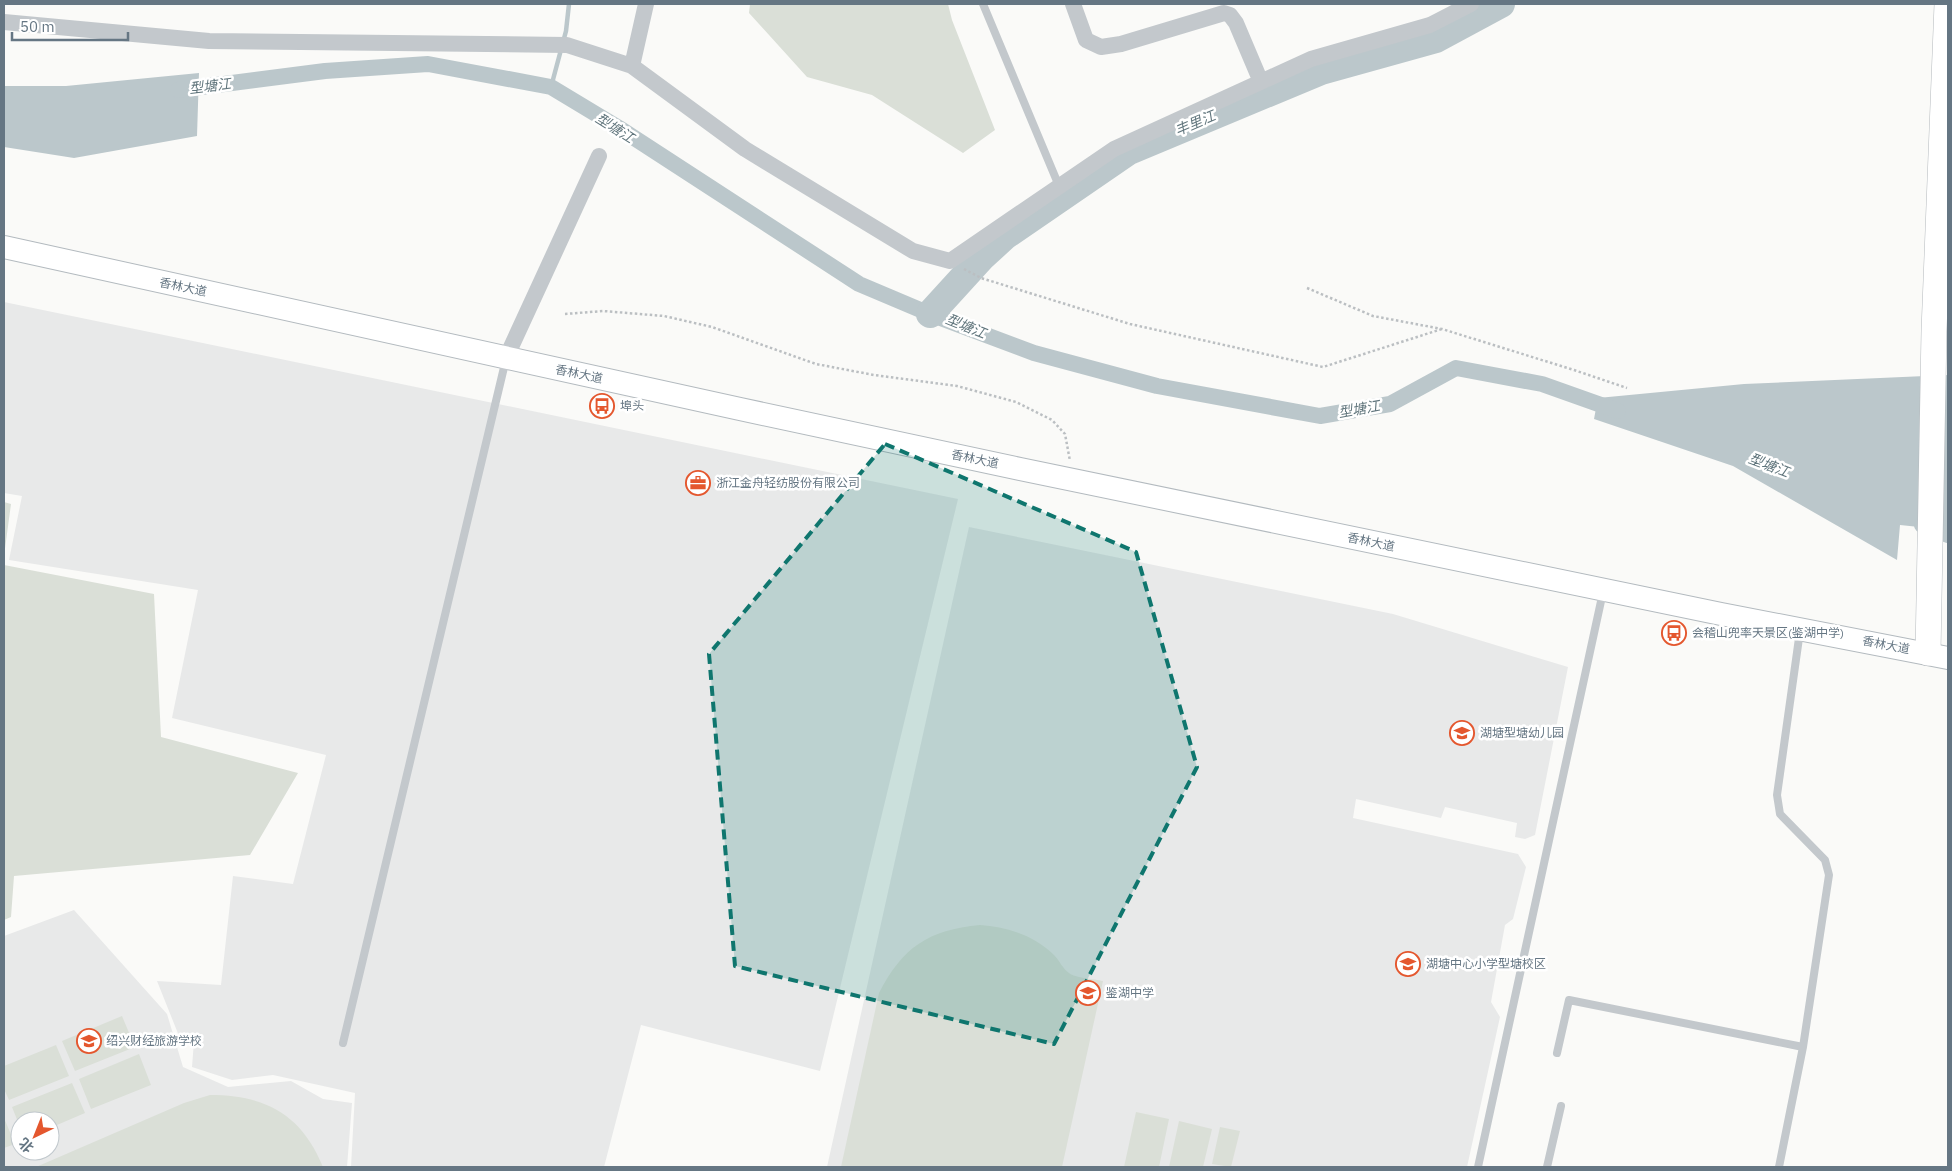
<svg xmlns="http://www.w3.org/2000/svg" width="1952" height="1171" font-family="'IBM Plex Sans','Noto Sans SC',sans-serif">
<style>
.built{fill:#e8e9e9;fill-rule:evenodd}
.green{fill:#dadfd7}
.water{fill:#bbc7cb}
.lines{fill:none;stroke-linecap:round;stroke-linejoin:round}
.stream{stroke:#bbc7cb;stroke-width:4.5}
.canal{stroke:#bbc7cb;stroke-width:16}
.river{stroke:#bbc7cb;stroke-width:28}
.secondary-casing{stroke:#b3babf;stroke-width:24}
.primary-casing{stroke:#b5babe;stroke-width:26}
.path{stroke:#bbbfc2;stroke-width:2.5;stroke-dasharray:2.5 2.5;stroke-linecap:butt}
.service{stroke:#c3c8cc;stroke-width:8}
.minor{stroke:#c3c8cc;stroke-width:16}
.secondary{stroke:#fff;stroke-width:22}
.primary{stroke:#fff;stroke-width:25}
.marked{fill:#0f766e;fill-opacity:0.2;stroke:#0f766e;stroke-width:4;stroke-dasharray:10 6;stroke-linejoin:round}
.labels{text-anchor:middle;stroke-width:5;stroke-linejoin:round;paint-order:stroke}
.street-label{font-size:12px;fill:#657683;stroke:#fff}
.poi-label{font-size:12px;fill:#657683;stroke:#fff;text-anchor:start}
.water-label{font-size:14px;font-style:italic;fill:#60757c;stroke:#fff}
</style>
<rect width="100%" height="100%" fill="#fafaf8"/>
<path class="built" d="M 4,302 L 958,499 L 820,1071 L 641,1025 L 604,1167 L 351,1167 L 355,1093 L 273,1075 L 232,1080 L 192,1067 L 194,1041 L 179,1036 L 157,981 L 221,985 L 233,876 L 293,884 L 326,755 L 172,718 L 198,590 L 9,560 L 22,496 L 4,493 Z
M 969,527 L 1393,614 L 1568,667 L 1535,835 L 1525,839 L 1515,837 L 1517,823 L 1445,807 L 1441,818 L 1356,799 L 1353,818 L 1518,854 L 1526,867 L 1513,919 L 1505,925 L 1491,1002 L 1500,1017 L 1467,1167 L 827,1167 Z
M 74,910 L 167,1014 L 183,1067 L 228,1087 L 291,1081 L 323,1099 L 352,1103 L 347,1167 L 4,1167 L 4,936 ZM 20,1121 L 50,1121 L 50,1151 L 20,1151 Z"/>
<path class="green" d="M 750,4 L 948,4 L 952,20 L 995,130 L 963,153 L 872,95 L 807,77 L 749,13 Z
M 4,502 L 11,504 L 4,556 Z
M 4,565 L 154,594 L 161,737 L 298,773 L 250,855 L 14,876 L 11,917 L 4,920 Z
M 980,925 C 1007,927 1034,935 1054,955 C 1059,960 1063,969 1069,973 C 1075,978 1095,979 1103,981 L 1062,1167 L 841,1167 L 879,993 C 903,947 928,930 980,925 Z
M 122,1016 L 135,1047 L 75,1071 L 62,1041 Z
M 56,1045 L 69,1076 L 9,1100 L 4,1089 L 4,1066 Z
M 139,1054 L 151,1085 L 91,1109 L 79,1079 Z
M 72,1083 L 85,1113 L 50,1128 L 50,1121 L 20,1121 L 20,1127 L 12,1107 Z
M 210,1095 C 266,1095 302,1115 323,1167 L 36,1167 L 184,1103 Z
M 1136,1112 L 1169,1119 L 1159,1167 L 1124,1167 Z
M 4,1118 L 15,1144 L 4,1148 Z
M 1179,1121 L 1212,1129 L 1203,1167 L 1169,1167 Z
M 1220,1127 L 1240,1131 L 1231,1167 L 1212,1164 Z"/>
<path class="water" d="M 199,73 L 197,136 L 74,158 L 4,147 L 4,86 L 66,86 Z
M 1948,375 L 1948,530 L 1900,525 L 1897,560 L 1733,466 L 1594,419 L 1598,398 L 1744,384 Z"/>
<g class="lines">
<path class="stream" d="M 551,87 L 566,31 L 569,4"/>
<path class="canal" d="M 178,90 L 325,71 L 428,64 L 551,87 L 619,128 L 859,284 L 930,314 L 1034,353 L 1157,386 L 1320,416 L 1390,404 L 1456,368 L 1542,384 L 1618,411
M 1922,525 L 1948,535"/>
<path class="river" d="M 930,314 L 981,258 L 1005,236 L 1129,151 L 1321,71 L 1436,39 L 1501,4"/>
<defs>
<path id="secondary" d="M 4,247 L 740,409 L 1020,469 L 1721,614 L 1948,658"/>
<path id="primary" d="M 1928,653 L 1934,331 L 1947,4"/>
</defs>
<use href="#secondary" class="secondary-casing"/>
<use href="#primary" class="primary-casing"/>
<path class="path" d="M 964,269 L 981,278 L 1130,324 L 1323,367 L 1442,329
M 1307,288 L 1373,316 L 1442,329 L 1574,370 L 1627,388
M 565,314 L 603,311 L 664,316 L 712,327 L 816,364 L 874,375 L 957,386 L 1016,402 L 1052,420 L 1065,434 L 1070,461"/>
<path class="service" d="M 983,4 L 1059,186
M 343,1043 L 506,359
M 1557,1053 L 1569,1000 L 1803,1047
M 1478,1167 L 1603,592
M 1547,1167 L 1561,1106
M 1779,1167 L 1803,1047 L 1829,875 L 1825,860 L 1780,814 L 1777,795 L 1800,631"/>
<path class="minor" d="M 1073,4 L 1086,40 L 1101,47 L 1121,44 L 1224,13 L 1230,15 L 1236,23 L 1261,82
M 4,22 L 209,41 L 567,45 L 632,66 L 745,149 L 913,251 L 950,261 L 1114,149 L 1311,59 L 1430,25 L 1471,4
M 632,66 L 646,4
M 506,358 L 599,156"/>
<use href="#secondary" class="secondary"/>
<use href="#primary" class="primary"/>
</g>
<path class="marked" d="M 885,444 L 1136,552 L 1197,767 L 1054,1044 L 735,966 L 709,654 Z"/>
<defs>
<symbol id="bus-ring" viewBox="-11 -11 22 22"><circle r="9.5" fill="#fff" stroke="#e4572e" stroke-width="1.5"/><path d="M-5-6H5V4H4V6H2V4H-2V6H-4V4H-5ZM-3.5-4V0h7V-4ZM-3.5 1.2v1.5H-2V1.2ZM2 1.2v1.5H3.5V1.2Z" fill="#e4572e"/></symbol>
<symbol id="office-ring" viewBox="-11 -11 22 22"><circle r="9.5" fill="#fff" stroke="#e4572e" stroke-width="1.5"/><path d="M-6-3h4V-5.5h4V-3h4V5H-6ZM-1-4.5V-3h2v-1.5ZM-6 0V1H6V0Z" fill="#e4572e"/></symbol>
<symbol id="school-ring" viewBox="-11 -11 22 22"><circle r="9.5" fill="#fff" stroke="#e4572e" stroke-width="1.5"/><path d="M0-5L7-2L0 1L-7-2ZM-4 1L0 2.5L4 1V4Q0 6-4 4Z" fill="#e4572e"/></symbol>
</defs>
<g fill-rule="evenodd">
<use href="#bus-ring" x="588" y="392" width="28" height="28"/>
<use href="#office-ring" x="684" y="469" width="28" height="28"/>
<use href="#bus-ring" x="1660" y="619" width="28" height="28"/>
<use href="#school-ring" x="1448" y="719" width="28" height="28"/>
<use href="#school-ring" x="1394" y="950" width="28" height="28"/>
<use href="#school-ring" x="1074" y="979" width="28" height="28"/>
<use href="#school-ring" x="75" y="1027" width="28" height="28"/>
</g>
<g class="labels">
<g class="street-label">
<text transform="translate(183 287) rotate(12)" y="4">香林大道</text>
<text transform="translate(579 374) rotate(12)" y="4">香林大道</text>
<text transform="translate(975 459) rotate(12)" y="4">香林大道</text>
<text transform="translate(1371 542) rotate(12)" y="4">香林大道</text>
<text transform="translate(1886 645) rotate(11)" y="4">香林大道</text>
</g>
<g class="poi-label">
<text x="620" y="410">埠头</text>
<text x="716" y="487">浙江金舟轻纺股份有限公司</text>
<text x="1692" y="637">会稽山兜率天景区(鉴湖中学)</text>
<text x="1480" y="737">湖塘型塘幼儿园</text>
<text x="1426" y="968">湖塘中心小学型塘校区</text>
<text x="1106" y="997">鉴湖中学</text>
<text x="106" y="1045">绍兴财经旅游学校</text>
</g>
<g class="water-label">
<text transform="translate(210 86) rotate(-7)" y="5">型塘江</text>
<text transform="translate(1195 123) rotate(-23)" y="5">丰里江</text>
<text transform="translate(615 128) rotate(32)" y="5">型塘江</text>
<text transform="translate(966 326) rotate(22)" y="5">型塘江</text>
<text transform="translate(1359 409) rotate(-10)" y="5">型塘江</text>
<text transform="translate(1769 465) rotate(21)" y="5">型塘江</text>
</g>
</g>
<rect width="1952" height="1171" fill="none" stroke="#657683" stroke-width="10"/>
<g transform="translate(35 1136) rotate(223)"><circle r="24" fill="#ffffff" stroke="#c1c8cd"/>
<path d="M0-4L9 19L0 12L-9 19Z" fill="#e4572e"/>
<text y="-8" font-size="14" font-weight="bold" text-anchor="middle" fill="#657683">北</text>
</g>
<path d="M12 32v8h116v-8" fill="none" stroke="#657683" stroke-width="2.5"/>
<text x="20" y="32" font-size="15" fill="#657683" stroke="#ffffff" stroke-width="4" paint-order="stroke">50 m</text>
</svg>
